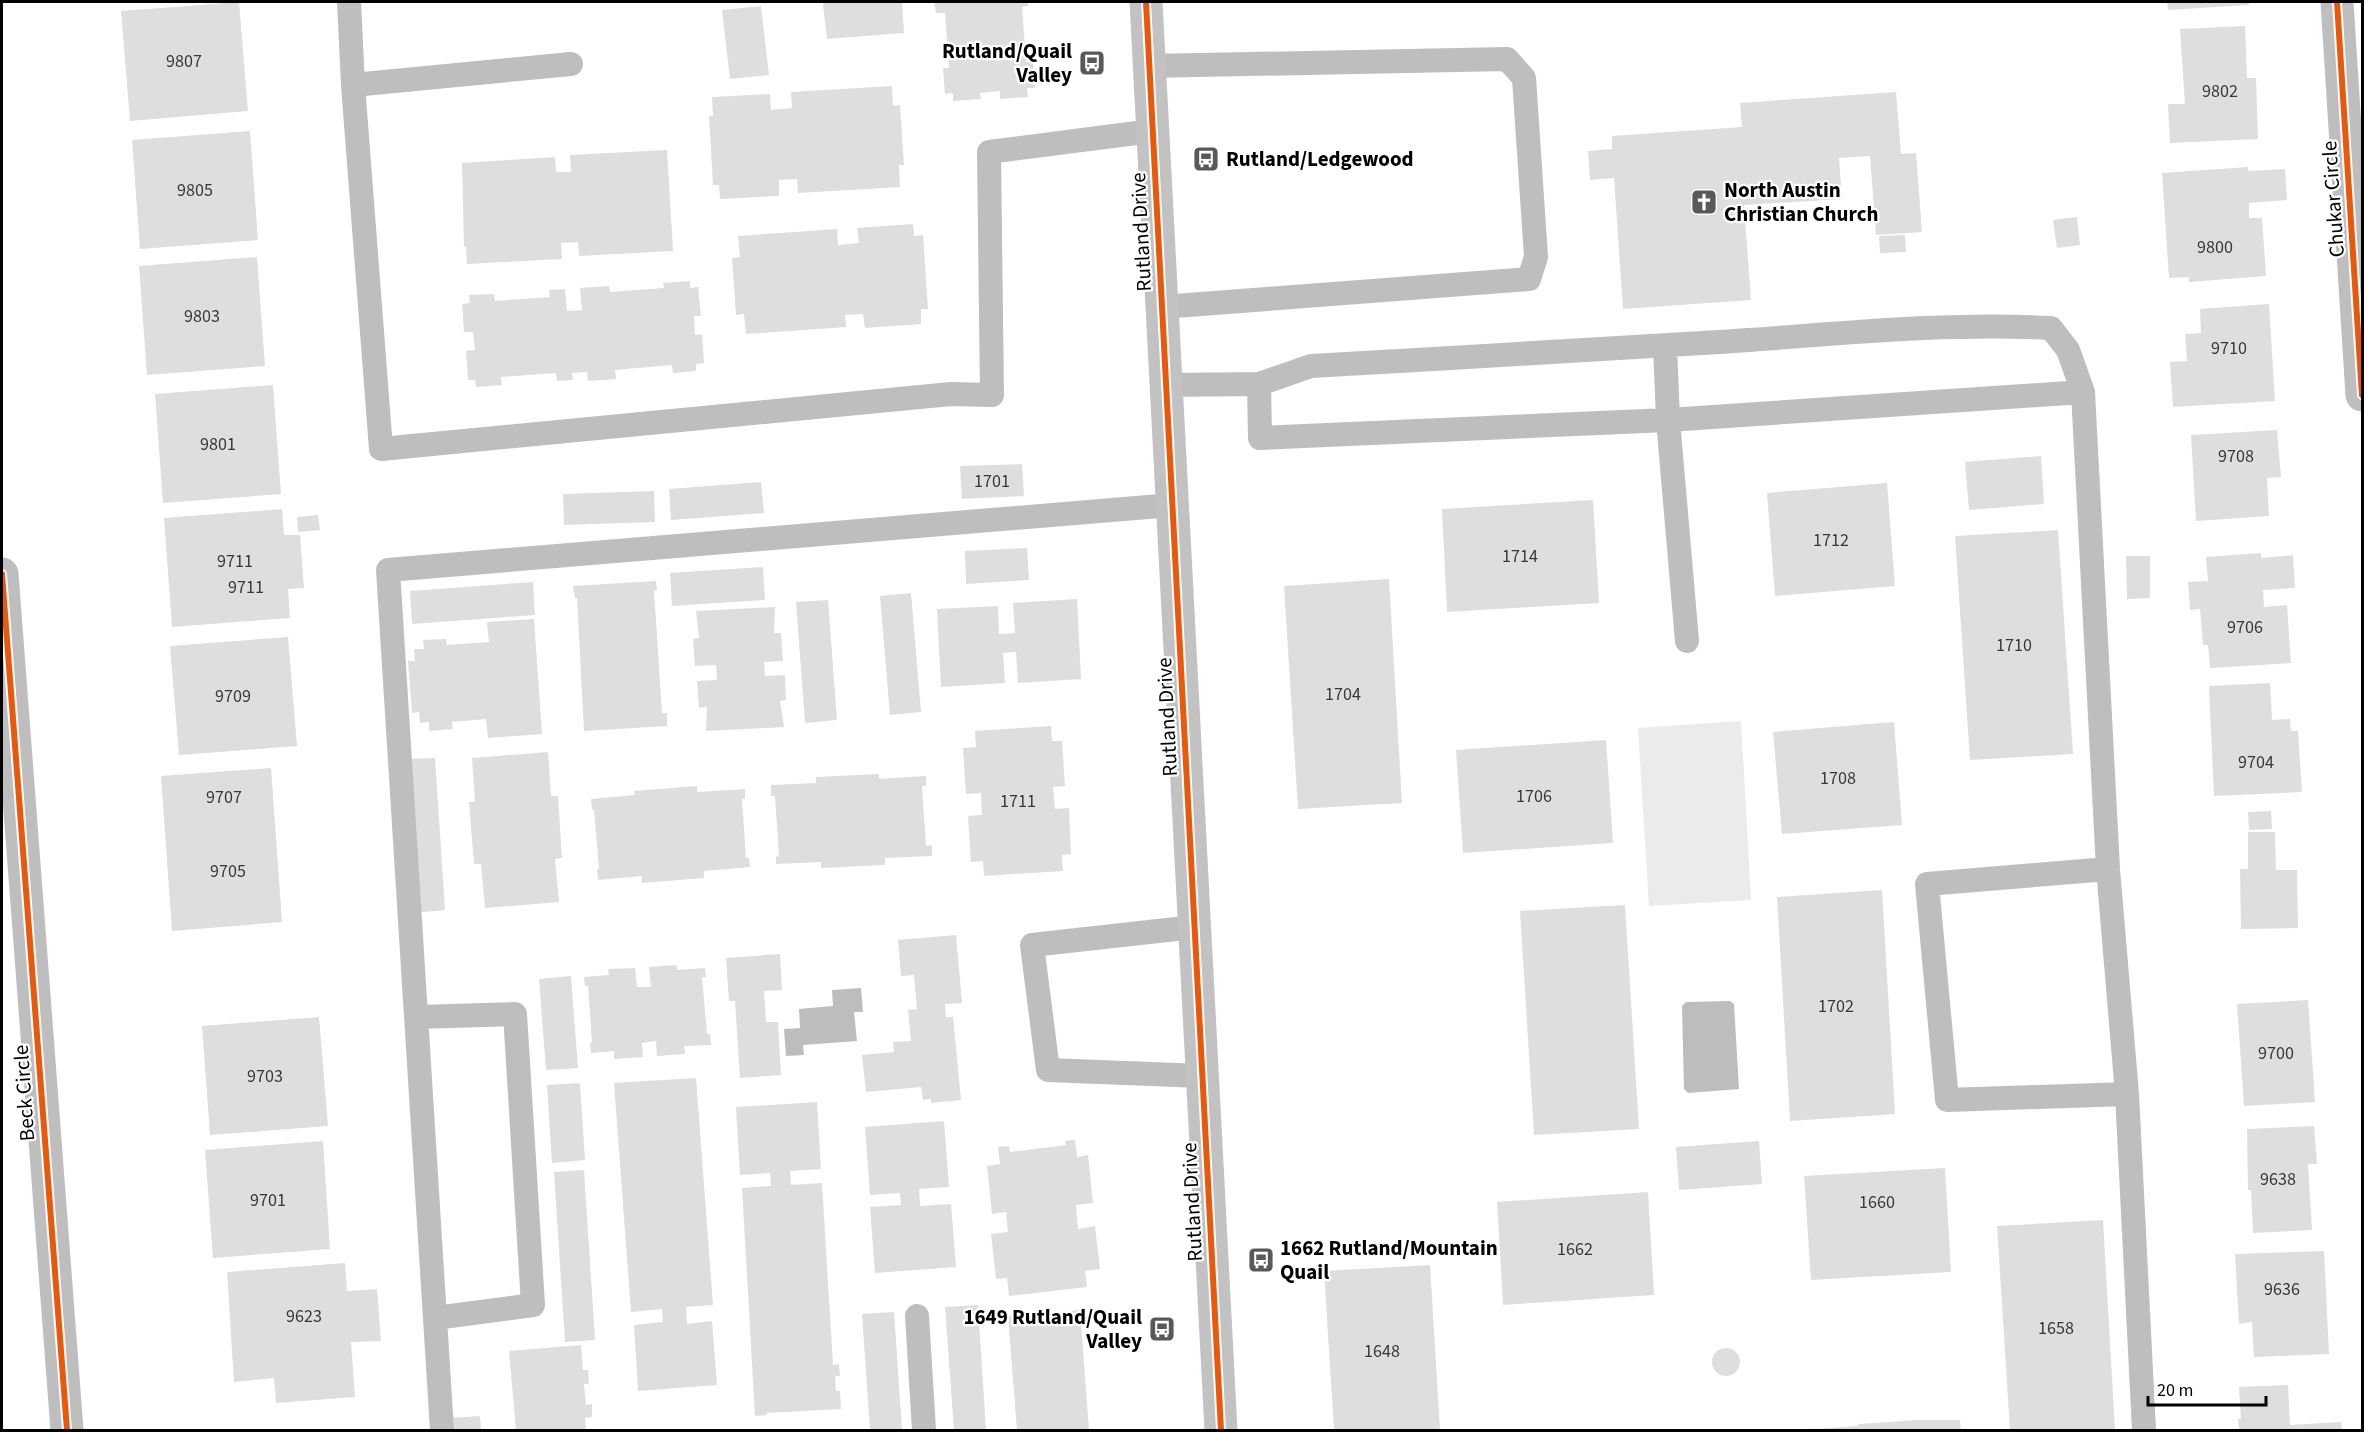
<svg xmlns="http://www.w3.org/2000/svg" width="2364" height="1432" font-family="'Source Sans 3',sans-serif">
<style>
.green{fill:#ebebeb}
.water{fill:#bdbdbd}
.building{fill:#dedede}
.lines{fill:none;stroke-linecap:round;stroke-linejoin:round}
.lane{stroke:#bebebe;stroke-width:24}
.street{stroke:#bebebe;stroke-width:33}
.secondary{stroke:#c2c2c2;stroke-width:33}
.cycleway-casing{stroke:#fff;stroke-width:10}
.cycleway{stroke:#e8590c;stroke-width:6}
.labels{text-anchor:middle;stroke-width:4.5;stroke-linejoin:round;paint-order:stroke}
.number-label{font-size:18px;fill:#383838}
.poi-label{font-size:21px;font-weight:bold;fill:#000;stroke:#fff;text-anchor:start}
.street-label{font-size:21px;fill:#000;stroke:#fff}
</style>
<rect width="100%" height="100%" fill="#fff"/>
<path class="green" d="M 1741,721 L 1751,900 L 1649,906 L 1638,728 Z"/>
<path class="water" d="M 861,988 L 863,1012 L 854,1012 L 857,1041 L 803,1045 L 804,1055 L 786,1056 L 784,1029 L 800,1028 L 799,1009 L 833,1006 L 832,990 Z
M 1730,1001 L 1734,1004 L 1739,1089 L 1688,1093 L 1684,1089 L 1682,1006 L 1686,1002 Z"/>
<path class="building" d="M 239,2 L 248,111 L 130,121 L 121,11 Z
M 824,2 L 902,2 L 904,33 L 827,39 L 823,5 Z
M 934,2 L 1027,2 L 1029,6 L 1022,7 L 1026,62 L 1033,61 L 1035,88 L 1027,88 L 1028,97 L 1000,99 L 1000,91 L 980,93 L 981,99 L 953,101 L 953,93 L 945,94 L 943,68 L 949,68 L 945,13 L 936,13 Z
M 2167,2 L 2249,2 L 2249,5 L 2168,10 Z
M 761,6 L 769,75 L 730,79 L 722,10 Z
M 2245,26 L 2247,78 L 2256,78 L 2258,139 L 2170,143 L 2168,104 L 2185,104 L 2180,29 Z
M 892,86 L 893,106 L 900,105 L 904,165 L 899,165 L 900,187 L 798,193 L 797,179 L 779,180 L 779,196 L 720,199 L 719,185 L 713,185 L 709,116 L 713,116 L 712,97 L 770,94 L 771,110 L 792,108 L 791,92 Z
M 1896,92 L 1901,154 L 1916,153 L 1922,232 L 1876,235 L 1870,156 L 1839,158 L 1842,199 L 1744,205 L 1751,300 L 1623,309 L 1614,178 L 1590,180 L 1588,151 L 1612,149 L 1612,136 L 1742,127 L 1740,103 Z
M 250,131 L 258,240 L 140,249 L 132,140 Z
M 667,150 L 673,251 L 579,256 L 578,242 L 561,243 L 562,259 L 467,264 L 466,246 L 464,247 L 462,163 L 555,157 L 556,172 L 571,172 L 570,155 Z
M 2248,167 L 2248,171 L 2285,169 L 2287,200 L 2249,203 L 2249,218 L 2262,218 L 2266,276 L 2189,282 L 2189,277 L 2169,278 L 2162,173 Z
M 2077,217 L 2080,245 L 2057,248 L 2053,220 Z
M 913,224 L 914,236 L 923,235 L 928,309 L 921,309 L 921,324 L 865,328 L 863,314 L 845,315 L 846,327 L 746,334 L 744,314 L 736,315 L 732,258 L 740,257 L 738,236 L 837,229 L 838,245 L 859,243 L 857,228 Z
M 1905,235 L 1906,252 L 1880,253 L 1879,236 Z
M 257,257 L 265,366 L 147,375 L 139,266 Z
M 690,281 L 690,288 L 698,287 L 701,316 L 694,316 L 695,335 L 702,334 L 704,363 L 696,364 L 696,371 L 673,373 L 672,365 L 615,370 L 616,379 L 588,381 L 587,372 L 572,373 L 573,380 L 557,381 L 556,373 L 501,377 L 502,385 L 476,387 L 475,380 L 468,380 L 466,351 L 475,350 L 473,332 L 464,332 L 462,304 L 470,303 L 469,295 L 494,294 L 495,301 L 550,297 L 549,290 L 565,289 L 567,311 L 582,310 L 580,288 L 609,286 L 610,292 L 664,288 L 663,283 Z
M 2269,304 L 2275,401 L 2173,407 L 2170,362 L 2187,361 L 2185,334 L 2201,333 L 2200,309 Z
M 273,385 L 281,494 L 163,503 L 155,394 Z
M 2277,430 L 2281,477 L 2267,478 L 2269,516 L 2196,521 L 2191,435 Z
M 2041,456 L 2044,504 L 1969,510 L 1965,462 Z
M 1022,464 L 1024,496 L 962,499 L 960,466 Z
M 761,482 L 764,513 L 671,520 L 669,489 Z
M 1887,483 L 1895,586 L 1775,596 L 1767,493 Z
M 654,491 L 655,522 L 564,525 L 563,494 Z
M 1593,500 L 1599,603 L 1447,612 L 1442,509 Z
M 282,509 L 284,535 L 300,535 L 304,588 L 288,589 L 290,618 L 172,627 L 164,518 Z
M 318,515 L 320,530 L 298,532 L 297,517 Z
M 2058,530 L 2073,754 L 1970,760 L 1955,536 Z
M 1027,548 L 1029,580 L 966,584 L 965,551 Z
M 2261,553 L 2261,558 L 2293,555 L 2295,588 L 2263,590 L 2264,607 L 2287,605 L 2291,663 L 2210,668 L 2208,645 L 2203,645 L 2200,609 L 2190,610 L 2188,582 L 2208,581 L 2206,557 Z
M 2126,556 L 2150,556 L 2150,598 L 2127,599 Z
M 763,567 L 765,600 L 672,606 L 670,573 Z
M 1389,579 L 1402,803 L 1298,809 L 1284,586 Z
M 656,581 L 657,590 L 654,591 L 662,713 L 667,713 L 667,726 L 584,731 L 577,598 L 575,598 L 573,586 Z
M 533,582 L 535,615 L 412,624 L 410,591 Z
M 911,593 L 921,712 L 890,715 L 880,596 Z
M 1077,599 L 1081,679 L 1018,683 L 1016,652 L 1003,653 L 1005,683 L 941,687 L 937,609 L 998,606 L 999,634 L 1015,633 L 1013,603 Z
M 828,600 L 837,720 L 805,723 L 796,602 Z
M 775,607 L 774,633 L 781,633 L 783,661 L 764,662 L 765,676 L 785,675 L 786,700 L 780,701 L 784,727 L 706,731 L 707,707 L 699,708 L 697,681 L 717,680 L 716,665 L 695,666 L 693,639 L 699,638 L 696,611 Z
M 534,619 L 542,734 L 488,738 L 486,719 L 452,722 L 453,729 L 429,731 L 429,722 L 420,723 L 419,712 L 412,713 L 408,661 L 415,661 L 414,649 L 424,649 L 423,640 L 446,639 L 447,645 L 489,642 L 487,622 Z
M 288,637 L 297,746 L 179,755 L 170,646 Z
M 2270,683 L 2272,720 L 2290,719 L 2291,731 L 2298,731 L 2302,792 L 2214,796 L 2209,686 Z
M 1894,722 L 1902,825 L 1782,834 L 1773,732 Z
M 1051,726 L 1052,741 L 1062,741 L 1065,786 L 1053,787 L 1055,809 L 1069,808 L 1071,854 L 1062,855 L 1063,871 L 984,876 L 983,861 L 971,862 L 968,816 L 982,815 L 981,793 L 966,794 L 963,748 L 976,747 L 975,731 Z
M 1606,740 L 1613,843 L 1463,853 L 1456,750 Z
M 548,752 L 551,796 L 558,796 L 562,858 L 555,859 L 559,902 L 485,908 L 481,864 L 474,864 L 469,802 L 475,802 L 472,758 Z
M 435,758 L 445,910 L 413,913 L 403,759 Z
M 271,768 L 282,922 L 172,931 L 161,776 Z
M 879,774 L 879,779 L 926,776 L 926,786 L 922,786 L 926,846 L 932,845 L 932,856 L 885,858 L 885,865 L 821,868 L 821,862 L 776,864 L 776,857 L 779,856 L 775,796 L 771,796 L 771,785 L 816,783 L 816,777 Z
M 697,786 L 697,792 L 745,789 L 745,799 L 742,799 L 746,858 L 749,858 L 750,867 L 704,871 L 704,878 L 642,883 L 642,876 L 598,880 L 597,869 L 599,869 L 594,810 L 592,810 L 591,799 L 635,795 L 634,791 Z
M 2271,811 L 2272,829 L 2249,830 L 2248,812 Z
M 2248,832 L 2275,832 L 2276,870 L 2297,870 L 2298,928 L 2241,929 L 2240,869 L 2248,869 Z
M 1882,890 L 1895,1114 L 1790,1121 L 1777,897 Z
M 1625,905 L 1639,1129 L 1534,1135 L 1520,911 Z
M 956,935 L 962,1003 L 945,1004 L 946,1017 L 953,1017 L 961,1100 L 931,1103 L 931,1099 L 923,1100 L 921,1087 L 866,1092 L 862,1055 L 894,1052 L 893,1042 L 911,1041 L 908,1010 L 917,1009 L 914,975 L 901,976 L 898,940 Z
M 780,954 L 782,990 L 764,991 L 766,1022 L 778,1022 L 781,1075 L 740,1078 L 735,1001 L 729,1001 L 726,958 Z
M 677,965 L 677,970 L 705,968 L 706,977 L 702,977 L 707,1034 L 710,1034 L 711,1045 L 684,1046 L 685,1054 L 657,1056 L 656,1041 L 642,1043 L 643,1057 L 614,1059 L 614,1051 L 591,1053 L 590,1043 L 592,1042 L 588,986 L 585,986 L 584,977 L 609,975 L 608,969 L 635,968 L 637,987 L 651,987 L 649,967 Z
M 571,976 L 578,1068 L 546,1070 L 539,979 Z
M 2308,1000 L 2315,1102 L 2244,1106 L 2237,1004 Z
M 319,1017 L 328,1126 L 210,1135 L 202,1026 Z
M 696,1078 L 713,1305 L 686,1307 L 687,1324 L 712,1321 L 717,1385 L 638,1391 L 634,1325 L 663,1322 L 662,1309 L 631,1312 L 614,1083 Z
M 580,1083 L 585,1160 L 552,1163 L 547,1085 Z
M 817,1102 L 821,1169 L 790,1171 L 791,1185 L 822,1183 L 833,1365 L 839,1364 L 840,1376 L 835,1376 L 836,1391 L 840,1391 L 841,1409 L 766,1413 L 767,1415 L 755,1416 L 742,1188 L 771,1186 L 770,1173 L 740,1175 L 736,1107 Z
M 944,1121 L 949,1187 L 919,1189 L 920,1206 L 951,1204 L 956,1267 L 875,1273 L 870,1207 L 901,1205 L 900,1193 L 870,1195 L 865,1127 Z
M 2314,1126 L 2317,1164 L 2308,1164 L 2312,1230 L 2253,1233 L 2251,1190 L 2248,1190 L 2247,1129 Z
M 1075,1140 L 1077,1157 L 1088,1155 L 1093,1203 L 1076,1205 L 1078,1229 L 1095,1226 L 1100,1269 L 1085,1271 L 1087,1287 L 1009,1296 L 1007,1278 L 996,1279 L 991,1234 L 1008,1232 L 1006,1212 L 992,1214 L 987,1166 L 1000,1164 L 998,1147 L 1009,1146 L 1010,1152 L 1066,1145 L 1065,1141 Z
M 323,1141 L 330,1249 L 213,1258 L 205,1150 Z
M 1759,1141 L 1762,1184 L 1679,1190 L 1676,1147 Z
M 1945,1168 L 1951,1272 L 1811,1280 L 1804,1176 Z
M 584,1170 L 595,1340 L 565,1342 L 554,1172 Z
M 1648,1192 L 1654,1295 L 1503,1305 L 1497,1202 Z
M 2103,1220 L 2115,1430 L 2010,1430 L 1997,1226 Z
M 2324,1251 L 2329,1354 L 2254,1357 L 2252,1322 L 2239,1324 L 2235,1254 Z
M 345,1263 L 347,1291 L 377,1289 L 381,1341 L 351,1342 L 355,1397 L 276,1403 L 274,1378 L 234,1382 L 227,1272 Z
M 1430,1265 L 1440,1430 L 1334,1430 L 1324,1271 Z
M 978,1305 L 986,1430 L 954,1430 L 945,1307 Z
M 1080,1310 L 1089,1430 L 1017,1430 L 1008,1316 Z
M 894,1312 L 902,1430 L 870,1430 L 862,1314 Z
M 581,1345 L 583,1370 L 588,1370 L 589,1384 L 584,1384 L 586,1405 L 592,1404 L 592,1417 L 585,1418 L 586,1430 L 516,1430 L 509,1351 Z
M1712 1362a14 14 0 1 1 28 0a14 14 0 1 1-28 0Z
M 2288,1385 L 2290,1425 L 2341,1422 L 2342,1430 L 2239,1430 L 2238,1419 L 2241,1419 L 2239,1387 Z
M 480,1416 L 481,1430 L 450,1430 L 449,1418 Z
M 1918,1420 L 1960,1420 L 1961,1430 L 1814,1430 L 1814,1429 L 1858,1426 L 1858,1424 Z"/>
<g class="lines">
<path class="lane" d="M 349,2 L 353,85 L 381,449 L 951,394 L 992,395 L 989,152 L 1152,131
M 1149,66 L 1507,59 L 1524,78 L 1536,257 L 1529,279 L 1162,307
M 353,85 L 571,64
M 1665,346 L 1668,420 L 1687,641
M 1259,384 L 1311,366 C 1447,358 1583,351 1719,342 C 1829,335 1941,322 2051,328 L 2068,350 L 2083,392
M 1165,385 L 1259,384 L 1260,438 L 1668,420 L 2083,392 L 2108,869 L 2127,1094 L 2144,1430
M 2108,869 L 1927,884 L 1947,1100 L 2127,1094
M 1194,927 L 1032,945 L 1048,1070 L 1202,1076
M 416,1017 L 515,1014 L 533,1305 L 435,1318
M 917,1316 L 924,1430
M 442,1430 L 388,570 L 1172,505"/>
<path class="street" d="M 2337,2 L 2362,395
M 2,574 L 67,1430"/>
<path class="secondary" d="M 1146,2 L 1221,1430"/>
<defs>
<path id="cycleway" d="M 1146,2 L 1221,1430
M 2337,2 L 2362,395
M 2,574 L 67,1430"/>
</defs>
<use href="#cycleway" class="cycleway-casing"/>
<use href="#cycleway" class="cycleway"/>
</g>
<defs>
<symbol id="bus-square" viewBox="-11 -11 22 22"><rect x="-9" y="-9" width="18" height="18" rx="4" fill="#595959" stroke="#fff"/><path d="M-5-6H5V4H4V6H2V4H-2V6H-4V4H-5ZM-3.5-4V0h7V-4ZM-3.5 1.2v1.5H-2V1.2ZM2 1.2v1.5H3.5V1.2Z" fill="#fff"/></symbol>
<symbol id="church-square" viewBox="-11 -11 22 22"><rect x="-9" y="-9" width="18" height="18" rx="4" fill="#595959" stroke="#fff"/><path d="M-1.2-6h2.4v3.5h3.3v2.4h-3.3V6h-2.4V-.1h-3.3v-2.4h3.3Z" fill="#fff"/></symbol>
</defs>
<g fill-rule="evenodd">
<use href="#bus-square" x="1077" y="48" width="30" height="30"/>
<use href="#bus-square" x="1191" y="144" width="30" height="30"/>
<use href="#church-square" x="1689" y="187" width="30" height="30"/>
<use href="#bus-square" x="1246" y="1245" width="30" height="30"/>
<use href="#bus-square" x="1147" y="1314" width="30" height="30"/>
</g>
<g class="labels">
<g class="number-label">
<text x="184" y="67">9807</text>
<text x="2220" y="97">9802</text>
<text x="195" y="196">9805</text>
<text x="2215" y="253">9800</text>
<text x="202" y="322">9803</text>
<text x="2229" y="354">9710</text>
<text x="218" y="450">9801</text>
<text x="2236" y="462">9708</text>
<text x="992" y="487">1701</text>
<text x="1831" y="546">1712</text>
<text x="1520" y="562">1714</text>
<text x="235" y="567">9711</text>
<text x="246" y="593">9711</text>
<text x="2245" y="633">9706</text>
<text x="2014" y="651">1710</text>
<text x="1343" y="700">1704</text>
<text x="233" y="702">9709</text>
<text x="2256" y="768">9704</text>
<text x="1838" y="784">1708</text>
<text x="1534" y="802">1706</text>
<text x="224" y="803">9707</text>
<text x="1018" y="807">1711</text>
<text x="228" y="877">9705</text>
<text x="1836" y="1012">1702</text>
<text x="2276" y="1059">9700</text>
<text x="265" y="1082">9703</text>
<text x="2278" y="1185">9638</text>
<text x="268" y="1206">9701</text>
<text x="1877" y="1208">1660</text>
<text x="1575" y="1255">1662</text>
<text x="2282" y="1295">9636</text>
<text x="304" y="1322">9623</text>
<text x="2056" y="1334">1658</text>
<text x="1382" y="1357">1648</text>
</g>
<g class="poi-label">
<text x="1072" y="58" text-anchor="end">Rutland/Quail<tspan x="1072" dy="24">Valley</tspan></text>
<text x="1226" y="166">Rutland/Ledgewood</text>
<text x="1724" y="197">North Austin<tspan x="1724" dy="24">Christian Church</tspan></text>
<text x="1280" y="1255">1662 Rutland/Mountain<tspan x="1280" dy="24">Quail</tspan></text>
<text x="1142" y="1324" text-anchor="end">1649 Rutland/Quail<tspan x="1142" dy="24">Valley</tspan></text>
</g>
<g class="street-label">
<text transform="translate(2333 199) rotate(-94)" y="7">Chukar Circle</text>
<text transform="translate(1141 232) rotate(-93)" y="7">Rutland Drive</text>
<text transform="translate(1167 717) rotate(-93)" y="7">Rutland Drive</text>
<text transform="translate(24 1093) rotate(-94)" y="7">Beck Circle</text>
<text transform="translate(1192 1202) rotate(-93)" y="7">Rutland Drive</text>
</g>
</g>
<rect width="2364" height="1432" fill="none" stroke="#000000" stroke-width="6"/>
<path d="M2148 1396v9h118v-9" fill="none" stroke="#000000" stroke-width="3"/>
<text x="2157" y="1396" font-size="18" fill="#000000" stroke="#ffffff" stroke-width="4.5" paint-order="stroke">20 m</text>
</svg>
